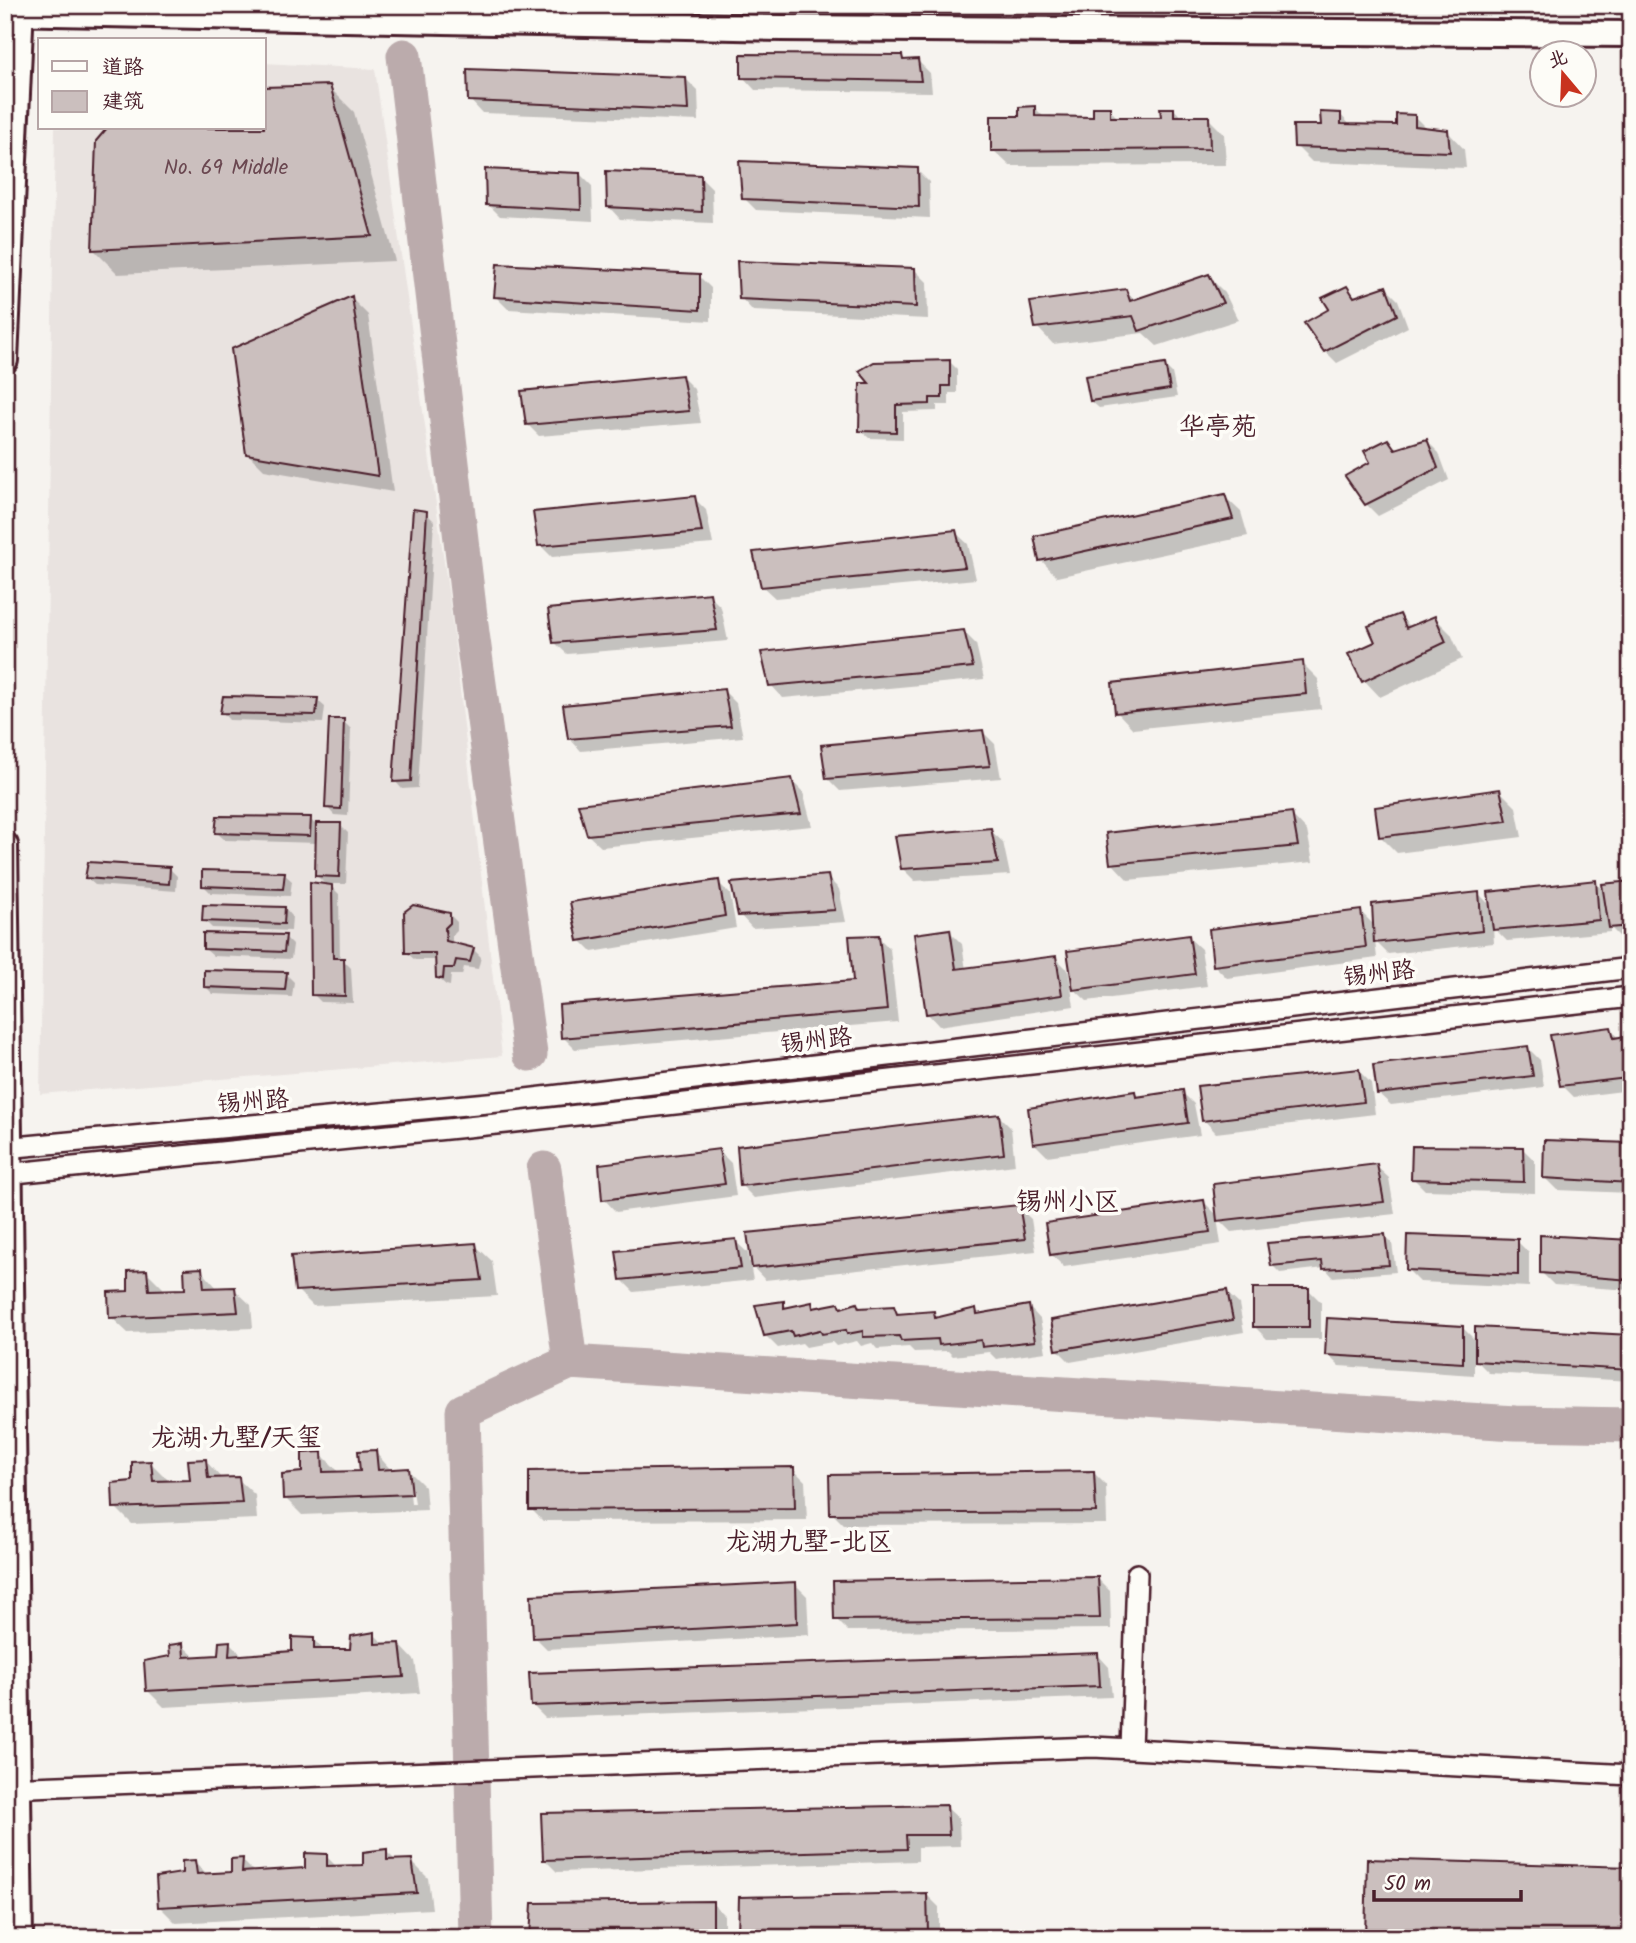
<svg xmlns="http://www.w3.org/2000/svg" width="1636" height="1943" font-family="Kalam,'LXGW WenKai TC',sans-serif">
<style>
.built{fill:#e9e3e0}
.shadow{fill:#0003;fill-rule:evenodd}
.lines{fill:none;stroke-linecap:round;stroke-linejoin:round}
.river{stroke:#bbabac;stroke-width:35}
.building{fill:#cbbfbe;stroke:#4a1f2b;stroke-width:2}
.minor-casing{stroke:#4a1f2b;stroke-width:24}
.major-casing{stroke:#4a1f2b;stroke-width:30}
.minor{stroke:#fdfcf7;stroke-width:19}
.major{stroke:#fdfcf7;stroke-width:24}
.labels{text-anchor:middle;stroke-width:7;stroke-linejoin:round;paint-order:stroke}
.number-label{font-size:21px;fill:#6a4750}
.street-label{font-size:24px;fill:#4a1f2b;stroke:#fdfcf7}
.neighbourhood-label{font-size:26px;fill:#4a1f2b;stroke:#fdfcf7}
</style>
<rect width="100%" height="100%" fill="#f6f3ef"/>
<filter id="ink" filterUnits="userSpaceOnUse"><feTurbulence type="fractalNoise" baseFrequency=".0143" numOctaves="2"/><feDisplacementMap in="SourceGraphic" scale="14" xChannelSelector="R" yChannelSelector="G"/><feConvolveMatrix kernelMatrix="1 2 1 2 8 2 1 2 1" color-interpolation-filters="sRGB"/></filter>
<g filter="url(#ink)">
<path class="built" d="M 264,63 L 375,69 L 450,604 L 502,1056 L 40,1094 L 55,128 L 264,128 Z"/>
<path class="shadow" d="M 901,56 L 906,61 L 918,61 L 930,73 L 932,92 L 755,90 L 743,77 Z
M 685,78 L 698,91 L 699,121 L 482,113 L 470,100 Z
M 329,87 L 354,112 L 395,261 L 118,274 L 94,250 L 98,141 L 109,128 L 264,128 Z
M 1035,108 L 1045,118 L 1095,119 L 1109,109 L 1119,119 L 1162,119 L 1174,109 L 1182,118 L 1208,118 L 1224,134 L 1226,165 L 1010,166 L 993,150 L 1021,118 Z
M 1340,114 L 1351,126 L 1398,127 L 1415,117 L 1427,129 L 1448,132 L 1464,149 L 1466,168 L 1312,162 L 1296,146 Z
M 917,170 L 929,182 L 930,218 L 756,210 L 744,198 Z
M 580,174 L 592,186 L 593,221 L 500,216 L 488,204 Z
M 700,177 L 712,189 L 713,223 L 620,219 L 608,206 Z
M 915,270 L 927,282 L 928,319 L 753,311 L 741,298 Z
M 699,276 L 711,288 L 711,321 L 508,309 L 496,297 Z
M 1208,276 L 1225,293 L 1238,320 L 1157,346 L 1143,333 L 1053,344 L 1037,327 L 1126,291 L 1136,301 Z
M 1347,288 L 1356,298 L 1386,288 L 1398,300 L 1408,327 L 1337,363 L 1325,351 L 1332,310 Z
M 352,299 L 368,315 L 393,492 L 264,470 L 247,453 Z
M 949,361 L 957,369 L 957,393 L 949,393 L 949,405 L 937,405 L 937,411 L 903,412 L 903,439 L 869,438 L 861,431 L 873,385 Z
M 1165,366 L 1172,373 L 1177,397 L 1099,408 L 1091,401 Z
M 682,377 L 694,389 L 701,423 L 539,436 L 527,424 Z
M 1388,441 L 1397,450 L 1427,441 L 1439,453 L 1449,480 L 1378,516 L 1366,504 Z
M 1224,496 L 1241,512 L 1248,536 L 1057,577 L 1041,560 Z
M 694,498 L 706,510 L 713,544 L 552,557 L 540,545 Z
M 426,513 L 434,521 L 418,788 L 402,789 L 395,781 Z
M 955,532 L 968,544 L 976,579 L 775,598 L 762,586 Z
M 709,595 L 721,607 L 728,641 L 567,654 L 554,642 Z
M 1399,616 L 1411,627 L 1435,618 L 1451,634 L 1462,659 L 1380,697 L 1364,680 L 1378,643 Z
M 964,632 L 976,644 L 984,679 L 783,698 L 771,685 Z
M 1302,663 L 1318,679 L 1321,709 L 1133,729 L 1117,712 Z
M 724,691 L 736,703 L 743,737 L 581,751 L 569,738 Z
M 317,700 L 325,707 L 323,723 L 229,720 L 222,712 Z
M 343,721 L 351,729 L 348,816 L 334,815 L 327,807 Z
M 982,731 L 995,744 L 1001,778 L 840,791 L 828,779 Z
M 791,780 L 803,792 L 812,826 L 601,847 L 588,835 Z
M 1499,790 L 1516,807 L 1522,837 L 1397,853 L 1381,837 Z
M 1291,814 L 1307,831 L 1313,862 L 1128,880 L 1112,863 Z
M 310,819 L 316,825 L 340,825 L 348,833 L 346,884 L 329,884 L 339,894 L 340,960 L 343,960 L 351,968 L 353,1003 L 321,1002 L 313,994 L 327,886 L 317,876 L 317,843 L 225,840 L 217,833 Z
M 990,830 L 1003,842 L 1010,875 L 915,881 L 903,869 Z
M 170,869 L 177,876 L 176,891 L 95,885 L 87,878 Z
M 284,874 L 292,881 L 290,896 L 211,893 L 204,886 Z
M 827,877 L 839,889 L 846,922 L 752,928 L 740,915 Z
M 718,882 L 730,894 L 736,928 L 592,952 L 580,940 Z
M 1595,882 L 1605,892 L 1631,883 L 1631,939 L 1623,940 L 1610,927 L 1610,932 L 1507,941 L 1493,927 L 1494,943 L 1388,954 L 1375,941 L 1377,958 L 1227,978 L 1215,966 L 1361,912 L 1375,926 L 1479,894 L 1492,907 Z
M 285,908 L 292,916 L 291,931 L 212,928 L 204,920 Z
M 449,914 L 457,922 L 457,931 L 452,936 L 452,945 L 473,949 L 481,957 L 478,969 L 464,967 L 462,975 L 451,975 L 450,986 L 446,985 L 438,978 L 437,960 L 415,960 L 407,953 Z
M 949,931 L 962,944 L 966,970 L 1056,958 L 1068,970 L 1074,1006 L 939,1026 L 927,1013 Z
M 285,937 L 293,945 L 291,959 L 213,956 L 205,949 Z
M 878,937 L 890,949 L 898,1022 L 575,1049 L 563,1037 L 855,983 Z
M 1188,937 L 1201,949 L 1207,986 L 1087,1001 L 1074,989 Z
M 286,974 L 294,982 L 292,997 L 213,994 L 205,986 Z
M 1611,1029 L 1620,1039 L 1631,1036 L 1631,1090 L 1574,1097 L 1562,1085 Z
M 1528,1048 L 1540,1060 L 1544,1087 L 1391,1105 L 1378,1093 Z
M 1359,1071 L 1371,1083 L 1375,1114 L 1216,1133 L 1204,1120 Z
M 1182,1092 L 1194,1104 L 1200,1135 L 1047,1156 L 1035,1144 L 1134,1093 L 1139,1098 Z
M 999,1116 L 1011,1128 L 1015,1165 L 754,1198 L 742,1186 Z
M 1631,1144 L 1631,1193 L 1557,1190 L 1545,1178 Z
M 1523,1149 L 1535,1161 L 1535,1193 L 1425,1190 L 1413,1178 Z
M 719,1151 L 731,1163 L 736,1196 L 616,1212 L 604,1199 Z
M 1376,1166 L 1389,1178 L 1395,1214 L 1231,1232 L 1217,1218 L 1221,1244 L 1064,1267 L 1052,1255 L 1204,1202 L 1219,1217 Z
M 1018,1207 L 1031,1219 L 1036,1251 L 765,1280 L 750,1264 L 753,1280 L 634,1292 L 622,1280 L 735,1241 L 748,1253 L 749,1262 Z
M 1384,1236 L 1392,1243 L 1396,1272 L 1333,1277 L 1325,1268 L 1280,1273 L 1272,1265 Z
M 1517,1241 L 1529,1253 L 1529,1287 L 1420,1282 L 1408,1270 Z
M 1631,1242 L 1631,1290 L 1554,1285 L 1542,1273 Z
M 475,1245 L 492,1261 L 497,1296 L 313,1306 L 297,1290 Z
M 201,1270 L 218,1289 L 234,1289 L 251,1305 L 253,1328 L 128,1333 L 111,1317 L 147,1272 L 163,1288 L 163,1292 L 187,1291 Z
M 1309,1290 L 1321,1302 L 1321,1339 L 1267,1339 L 1255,1327 Z
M 1226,1292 L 1239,1304 L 1244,1332 L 1070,1362 L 1058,1350 Z
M 783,1303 L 789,1309 L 811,1304 L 817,1309 L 838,1304 L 843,1309 L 857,1305 L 861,1309 L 894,1308 L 901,1315 L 933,1312 L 939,1318 L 975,1310 L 980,1315 L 1028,1306 L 1040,1319 L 1046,1352 L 996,1359 L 989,1352 L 953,1356 L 948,1351 L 914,1352 L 909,1347 L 877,1349 L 872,1343 L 861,1346 L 857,1341 L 836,1346 L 832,1342 L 806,1347 L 802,1343 L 778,1348 L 766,1336 Z
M 1462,1327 L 1477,1342 L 1631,1337 L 1631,1381 L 1489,1373 L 1474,1358 L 1474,1375 L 1339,1366 L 1327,1354 Z
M 375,1452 L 392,1471 L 408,1470 L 425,1487 L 427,1510 L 302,1515 L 285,1498 L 321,1454 L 337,1470 L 338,1473 L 362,1473 ZM 409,1485 L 412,1485 L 415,1503 L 411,1503 Z
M 205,1460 L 222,1479 L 238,1479 L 255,1495 L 257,1519 L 132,1524 L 115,1507 L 151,1463 L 167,1479 L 167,1482 L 192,1481 Z
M 793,1469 L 805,1481 L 807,1520 L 543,1521 L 531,1509 Z
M 1094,1473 L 1106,1485 L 1107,1524 L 844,1525 L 832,1513 Z
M 1098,1579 L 1110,1591 L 1111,1629 L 848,1631 L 836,1619 Z
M 795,1584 L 807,1596 L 809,1635 L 547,1649 L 535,1637 Z
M 374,1634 L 385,1645 L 399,1644 L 415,1661 L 420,1693 L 164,1707 L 147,1690 L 182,1645 L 196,1658 L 220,1657 L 230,1643 L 243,1656 L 294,1653 L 313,1639 L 325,1651 L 352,1651 Z
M 1097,1654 L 1109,1667 L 1112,1697 L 545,1718 L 533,1706 Z
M 946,1807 L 959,1819 L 960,1846 L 918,1847 L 918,1861 L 557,1872 L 545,1860 Z
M 386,1851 L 397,1862 L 411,1861 L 428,1878 L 432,1909 L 176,1923 L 160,1907 L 195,1862 L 208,1875 L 233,1873 L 242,1860 L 255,1873 L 306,1869 L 326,1856 L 337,1867 L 365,1867 Z
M 1630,1869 L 1631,1938 L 1367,1938 Z
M 927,1895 L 939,1907 L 939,1938 L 742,1938 L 740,1935 Z
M 712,1903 L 724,1915 L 724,1938 L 532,1938 Z"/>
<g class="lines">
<path class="river" d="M 404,56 L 472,633 L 530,1054
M 544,1169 L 570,1362 L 1515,1423 L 1631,1425
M 476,1938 L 463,1411 L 570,1362"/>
</g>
<path class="building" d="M 741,54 L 902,55 L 903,60 L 918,59 L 921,81 L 741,78 Z
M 467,69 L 686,77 L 688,110 L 468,101 Z
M 330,85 L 372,236 L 92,250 L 96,141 L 107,128 L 264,128 L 264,87 Z
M 1035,106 L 1035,116 L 1093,117 L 1093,107 L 1110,107 L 1110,117 L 1161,117 L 1160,108 L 1174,108 L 1174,116 L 1209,116 L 1210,149 L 991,151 L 991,116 L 1019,116 L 1019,107 Z
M 1320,112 L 1341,113 L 1341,124 L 1396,125 L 1396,114 L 1415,115 L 1415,126 L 1448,130 L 1450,152 L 1294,147 L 1293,125 L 1321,125 Z
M 739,161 L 918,168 L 919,207 L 742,199 Z
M 485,169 L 580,173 L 581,210 L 486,205 Z
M 606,171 L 701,175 L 702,212 L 607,207 Z
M 737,261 L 915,268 L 916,307 L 739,299 Z
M 497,264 L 700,274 L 700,310 L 494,297 Z
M 1209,274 L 1223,303 L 1139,331 L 1133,316 L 1035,328 L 1030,302 L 1126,289 L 1130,301 Z
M 1347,286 L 1354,297 L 1386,286 L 1397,315 L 1324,352 L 1304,323 L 1329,309 L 1322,298 Z
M 352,296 L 378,476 L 246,454 L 231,349 Z
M 950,360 L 950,386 L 942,386 L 942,398 L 930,398 L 930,404 L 896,405 L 896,432 L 859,431 L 860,383 L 869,383 L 859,371 L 874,362 Z
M 1165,364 L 1170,389 L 1090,401 L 1085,376 Z
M 682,375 L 689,411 L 526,425 L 521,391 Z
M 1388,439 L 1395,449 L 1427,439 L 1438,468 L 1365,505 L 1345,476 L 1370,462 L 1364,451 Z
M 1225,494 L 1233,519 L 1039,561 L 1034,536 Z
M 695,496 L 702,532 L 538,546 L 533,512 Z
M 413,509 L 427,511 L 411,781 L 393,782 Z
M 956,530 L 965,567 L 761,587 L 753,552 Z
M 710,593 L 717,630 L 553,643 L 548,609 Z
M 1400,614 L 1406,628 L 1435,616 L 1446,642 L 1362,682 L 1348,654 L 1375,642 L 1368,626 Z
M 964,630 L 973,667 L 769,686 L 761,652 Z
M 1303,661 L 1306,694 L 1115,713 L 1112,683 Z
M 724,689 L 731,726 L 568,739 L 563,705 Z
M 223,696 L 318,698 L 316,715 L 220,713 Z
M 329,719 L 344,719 L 341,809 L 325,808 Z
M 983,730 L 990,766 L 826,779 L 821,745 Z
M 792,778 L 801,814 L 587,835 L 578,804 Z
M 1500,789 L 1507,821 L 1379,837 L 1375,807 Z
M 1292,812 L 1298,846 L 1110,864 L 1106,833 Z
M 217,816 L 311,817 L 310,836 L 215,833 Z
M 316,823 L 341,823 L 339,877 L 315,876 Z
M 991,828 L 998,863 L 901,869 L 895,836 Z
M 88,862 L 170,867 L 169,884 L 85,878 Z
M 202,870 L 285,872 L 283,889 L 202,886 Z
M 828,875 L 835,910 L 738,916 L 731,883 Z
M 719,880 L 725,916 L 578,941 L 570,902 Z
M 1596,880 L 1599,920 L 1493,930 L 1488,892 Z
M 1631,881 L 1631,926 L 1609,928 L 1602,884 Z
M 310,882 L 332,885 L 333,958 L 344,958 L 345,996 L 311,995 Z
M 1479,892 L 1482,931 L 1374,943 L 1372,904 Z
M 203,905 L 285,907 L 284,924 L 202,921 Z
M 413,905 L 450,913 L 450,923 L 445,928 L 446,941 L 474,948 L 470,962 L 456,960 L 454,968 L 444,968 L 443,979 L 436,978 L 435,953 L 405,953 L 404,912 Z
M 1361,910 L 1366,947 L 1213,966 L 1209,929 Z
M 950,929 L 956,969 L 1056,956 L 1062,995 L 926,1014 L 914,934 Z
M 203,933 L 286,935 L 284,952 L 203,949 Z
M 879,935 L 887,1010 L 561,1038 L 559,1005 L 853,981 L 849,936 Z
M 1189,935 L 1195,974 L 1073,990 L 1067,951 Z
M 204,970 L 287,972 L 285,990 L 204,987 Z
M 1611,1027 L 1614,1038 L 1631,1035 L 1631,1082 L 1627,1078 L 1560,1086 L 1550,1035 Z
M 1528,1046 L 1533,1076 L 1377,1094 L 1373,1065 Z
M 1359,1069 L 1364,1102 L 1202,1121 L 1197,1086 Z
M 1183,1090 L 1188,1123 L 1033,1144 L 1028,1108 L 1135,1091 L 1136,1097 Z
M 999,1114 L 1004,1154 L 740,1186 L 737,1146 Z
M 1544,1140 L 1631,1143 L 1631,1183 L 1543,1178 Z
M 1412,1146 L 1523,1147 L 1524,1182 L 1411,1179 Z
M 719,1149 L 725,1184 L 602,1200 L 599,1164 Z
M 1377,1164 L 1384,1202 L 1217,1221 L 1213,1184 Z
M 1204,1200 L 1210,1232 L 1050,1255 L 1045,1223 Z
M 1019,1205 L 1025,1239 L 752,1268 L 747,1233 Z
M 1385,1234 L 1389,1265 L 1323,1269 L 1322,1261 L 1271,1266 L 1267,1243 Z
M 1407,1235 L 1518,1239 L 1518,1275 L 1406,1270 Z
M 1540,1235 L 1631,1240 L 1631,1280 L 1540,1273 Z
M 736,1239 L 741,1268 L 620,1280 L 616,1251 Z
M 476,1243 L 482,1280 L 295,1291 L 291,1256 Z
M 202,1268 L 204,1288 L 235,1287 L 238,1312 L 109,1318 L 108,1292 L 128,1291 L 128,1271 L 147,1270 L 149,1290 L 185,1289 L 184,1269 Z
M 1253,1288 L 1309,1288 L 1309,1327 L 1253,1327 Z
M 1227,1290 L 1233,1320 L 1056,1350 L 1051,1320 Z
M 784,1301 L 784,1308 L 812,1302 L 813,1308 L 839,1303 L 841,1308 L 857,1303 L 859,1308 L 894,1306 L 897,1314 L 934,1311 L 935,1318 L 976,1308 L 977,1314 L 1029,1305 L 1035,1341 L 982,1347 L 981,1340 L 939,1345 L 938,1339 L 901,1341 L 899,1336 L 863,1337 L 863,1331 L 847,1334 L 846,1330 L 822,1334 L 820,1330 L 793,1336 L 791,1331 L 764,1336 L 755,1305 Z
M 1327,1318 L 1463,1326 L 1463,1363 L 1325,1355 Z
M 1475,1327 L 1631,1335 L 1631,1370 L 1475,1361 Z
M 376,1450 L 378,1470 L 409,1468 L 412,1494 L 283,1499 L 282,1474 L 302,1472 L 302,1453 L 322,1452 L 323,1472 L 360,1471 L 358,1451 Z
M 206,1459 L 208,1478 L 239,1477 L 242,1503 L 113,1508 L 112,1483 L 132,1481 L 132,1462 L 151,1461 L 153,1481 L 190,1480 L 188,1460 Z
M 794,1467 L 795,1508 L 529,1510 L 529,1471 Z
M 1094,1471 L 1096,1512 L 830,1514 L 829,1475 Z
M 1098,1577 L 1100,1618 L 834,1620 L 833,1581 Z
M 796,1582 L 797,1623 L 533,1638 L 531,1595 Z
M 375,1632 L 375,1644 L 400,1643 L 404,1677 L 146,1691 L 144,1661 L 170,1656 L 169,1645 L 183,1643 L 184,1657 L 218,1655 L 219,1642 L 230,1641 L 229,1656 L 292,1651 L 292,1637 L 314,1638 L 314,1649 L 350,1649 L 351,1636 Z
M 1098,1653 L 1100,1686 L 531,1706 L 529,1673 Z
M 947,1805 L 949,1835 L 906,1835 L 907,1849 L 543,1860 L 541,1813 Z
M 387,1849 L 387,1860 L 412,1859 L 417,1893 L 158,1907 L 156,1877 L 182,1873 L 182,1861 L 195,1860 L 197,1874 L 231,1872 L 231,1859 L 243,1858 L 242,1872 L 305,1868 L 305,1853 L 327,1854 L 327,1866 L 363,1865 L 363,1852 Z
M 1367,1859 L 1630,1867 L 1629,1938 L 1365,1938 Z
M 927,1893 L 928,1932 L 738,1936 L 739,1897 Z
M 713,1901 L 713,1938 L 530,1938 L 532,1903 Z"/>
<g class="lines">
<defs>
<path id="minor" d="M 5,1148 L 509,1101 L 1631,968
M 5,1174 L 506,1123 L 1631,997
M 1131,1749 L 1137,1574
M 5,1788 L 1093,1747 L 1631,1775"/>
<path id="major" d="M 5,12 L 782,28 L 1631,34
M 5,360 L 21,5
M 5,845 L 20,1938"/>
</defs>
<use href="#minor" class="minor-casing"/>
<use href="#major" class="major-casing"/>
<use href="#minor" class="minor"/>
<use href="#major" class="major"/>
</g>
</g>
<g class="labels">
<g class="number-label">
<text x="226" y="174">No. 69 Middle</text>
</g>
<g class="street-label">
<text transform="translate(1379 973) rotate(-7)" y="8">锡州路</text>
<text transform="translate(816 1040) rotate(-7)" y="8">锡州路</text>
<text transform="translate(253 1101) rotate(-5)" y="8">锡州路</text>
</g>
<g class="neighbourhood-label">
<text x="1218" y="435">华亭苑</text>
<text x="1068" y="1210">锡州小区</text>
<text x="236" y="1446">龙湖·九墅/天玺</text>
<text x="809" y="1550">龙湖九墅-北区</text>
</g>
</g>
<rect width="1636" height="1943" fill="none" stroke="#fdfcf7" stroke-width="28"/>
<rect x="14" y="14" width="1608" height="1915" fill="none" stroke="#4a1f2b" stroke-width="2.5" filter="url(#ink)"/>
<rect x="38" y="38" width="228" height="91" fill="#fdfcf7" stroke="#b5a4a5" stroke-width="2"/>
<rect x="52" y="61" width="35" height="10" fill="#fdfcf7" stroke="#b5a4a5" stroke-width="2"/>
<text x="102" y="74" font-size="21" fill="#4a1f2b">道路</text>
<rect x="52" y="91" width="35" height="21" fill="#cbbfbe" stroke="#b5a4a5" stroke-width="2"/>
<text x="102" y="108" font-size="21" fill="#4a1f2b">建筑</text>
<g transform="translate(1563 74) rotate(341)"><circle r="33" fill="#fdfcf7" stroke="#b5a4a5" stroke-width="2"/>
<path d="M0-5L12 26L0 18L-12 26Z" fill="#c8321e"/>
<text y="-10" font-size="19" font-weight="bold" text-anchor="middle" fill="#4a1f2b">北</text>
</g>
<path d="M1374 1890v10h147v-10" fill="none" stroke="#4a1f2b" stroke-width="3.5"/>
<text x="1384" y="1890" font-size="21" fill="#4a1f2b" stroke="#fdfcf7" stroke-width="5" paint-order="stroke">50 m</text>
</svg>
